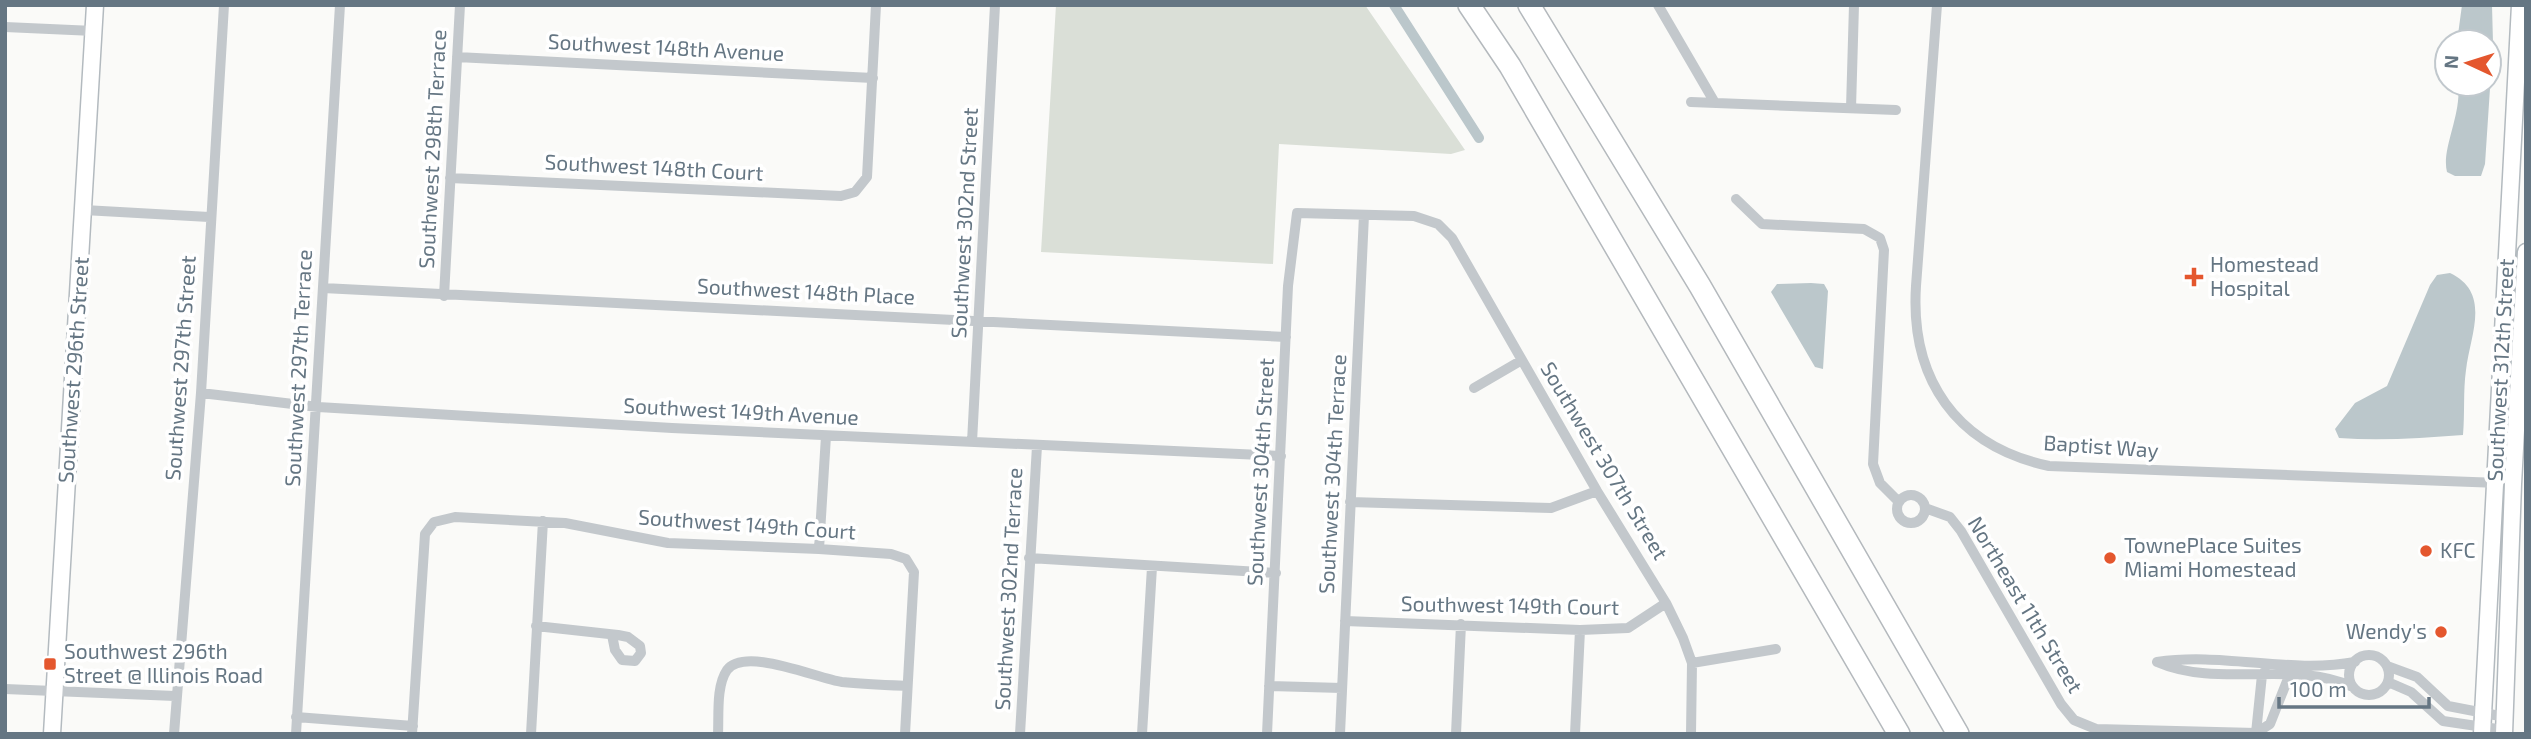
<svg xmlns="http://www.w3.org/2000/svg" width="2531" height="739" font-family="'Exo 2',sans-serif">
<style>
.green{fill:#dadfd7}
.water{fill:#bbc7cb}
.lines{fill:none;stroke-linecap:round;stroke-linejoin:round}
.canal{stroke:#bbc7cb;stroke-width:10}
.secondary-casing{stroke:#b3babf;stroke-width:19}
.highway-casing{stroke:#b4b9bd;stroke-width:24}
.street{stroke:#c3c8cc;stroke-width:10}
.secondary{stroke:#fff;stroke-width:16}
.highway{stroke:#fff;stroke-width:21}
.poi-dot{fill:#e4572e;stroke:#fff;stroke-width:2.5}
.labels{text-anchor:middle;stroke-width:7;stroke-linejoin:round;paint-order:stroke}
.street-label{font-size:21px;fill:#657683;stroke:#fff}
.poi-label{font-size:21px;fill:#657683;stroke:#fff;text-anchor:start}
</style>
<rect width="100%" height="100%" fill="#fafaf8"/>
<path class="green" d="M 1056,5 L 1365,5 L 1465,150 L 1451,154 L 1279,144 L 1273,264 L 1041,252 Z"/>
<path class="water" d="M 2462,5 L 2492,5 L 2493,43 L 2485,164 L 2481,176 L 2455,176 L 2447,172 C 2441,149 2462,115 2458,84 L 2489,84 L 2489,42 L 2457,42 Z
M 2450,273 C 2492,293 2470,335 2466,370 C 2463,391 2465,413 2463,435 C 2422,438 2381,441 2339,438 L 2335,429 L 2355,403 L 2387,386 L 2430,285 L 2437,275 Z
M 1811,283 L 1824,284 L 1828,291 L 1823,369 L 1815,367 L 1771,292 L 1777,284 Z"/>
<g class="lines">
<path class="canal" d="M 1394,5 L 1479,138"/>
<defs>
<path id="secondary" d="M 52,734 L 95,5
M 2482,734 L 2520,5
M 2504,734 L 2513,484 L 2526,252"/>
<path id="highway" d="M 1469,5 L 1510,66 L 1899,734
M 1529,5 L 1700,286 L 1958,734"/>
</defs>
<use href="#secondary" class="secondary-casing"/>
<use href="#highway" class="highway-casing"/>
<path class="street" d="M 1658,5 L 1715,103
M 1937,5 L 1916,286 C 1910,379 1956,446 2049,466 L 2499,483
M 5,27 L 94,31
M 457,57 L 873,78
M 1691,102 L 1896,110
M 1851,108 L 1854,5
M 450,178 L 841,196 L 855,192 L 867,177 L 876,5
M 1736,199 L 1762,224 L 1864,229 L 1880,238 L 1884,250 L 1873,464 L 1880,483 L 1899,502
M 84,210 L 209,217
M 323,288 L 1286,337
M 444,296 L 460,5
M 1474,388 L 1522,360
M 201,393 L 318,407 L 672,428 L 1281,456
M 972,442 L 995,5
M1897 509a14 14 0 1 1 28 0a14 14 0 1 1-28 0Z
M 1350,502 L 1551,508 L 1597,491
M 1925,508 L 1950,517 L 1961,531 L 2061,704 L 2074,720 L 2096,729 L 2256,733
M 819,549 L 826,436
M 1029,558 L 1276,573
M 1345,621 L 1580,630 L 1628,628 L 1666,603
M 536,626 L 618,635 L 628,637 L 640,646 L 641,653 L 635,661 L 622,660 L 615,650 L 612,635
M2349 675a20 20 0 1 1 40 0a20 20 0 1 1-40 0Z
M 2157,662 C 2219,689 2292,659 2353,687
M 2157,662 C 2223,652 2290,674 2355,662
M 1692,663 L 1776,649
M 2387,666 L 2417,677 L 2448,706 L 2505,717
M 2388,682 L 2411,692 L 2443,721 L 2504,730
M 1269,686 L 1342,688
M 5,689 L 175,696
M 296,717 L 413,726
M 2256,733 L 2262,675 L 2265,671
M 2256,733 L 2270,724 L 2289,676
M 174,734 L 201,393 L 224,5
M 296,734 L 340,5
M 412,734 L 425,534 L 434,522 L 455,517 L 565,523 L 668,543 L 819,549 L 891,554 L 906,559 L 914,572 L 905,734
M 531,734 L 543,521
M 718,734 C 719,715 716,686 727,670 C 745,646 818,679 842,682 C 864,684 886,685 907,686
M 1020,734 L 1037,446
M 1142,734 L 1152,567
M 1267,734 L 1288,286 L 1297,213 L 1414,216 L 1438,224 L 1452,238 L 1597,491 L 1666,603 L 1683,638 L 1692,663 L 1691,734
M 1340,734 L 1364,215
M 1456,734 L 1461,624
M 1575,734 L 1580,630"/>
<use href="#secondary" class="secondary"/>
<use href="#highway" class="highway"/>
</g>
<g class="poi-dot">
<path d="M2190.5 266.5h7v7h7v7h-7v7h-7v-7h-7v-7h7z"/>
<circle cx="2426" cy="551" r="7"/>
<circle cx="2110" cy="558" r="7"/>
<circle cx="2441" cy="632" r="7"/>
<rect x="43" y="657" width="14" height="14" rx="3.5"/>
</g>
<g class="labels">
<g class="street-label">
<text transform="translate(666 48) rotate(3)" y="7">Southwest 148th Avenue</text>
<text transform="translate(433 149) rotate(-87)" y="7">Southwest 298th Terrace</text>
<text transform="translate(654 168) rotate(3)" y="7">Southwest 148th Court</text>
<text transform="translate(965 223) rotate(-87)" y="7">Southwest 302nd Street</text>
<text transform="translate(806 292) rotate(3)" y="7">Southwest 148th Place</text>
<text transform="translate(181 368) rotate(-86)" y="7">Southwest 297th Street</text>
<text transform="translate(299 368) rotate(-87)" y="7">Southwest 297th Terrace</text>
<text transform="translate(74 370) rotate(-86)" y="7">Southwest 296th Street</text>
<text transform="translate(2501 370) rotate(-87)" y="7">Southwest 312th Street</text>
<text transform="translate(741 412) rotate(3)" y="7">Southwest 149th Avenue</text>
<text transform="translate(2101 447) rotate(4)" y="7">Baptist Way</text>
<text transform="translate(1604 461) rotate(59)" y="7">Southwest 307th Street</text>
<text transform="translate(1261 472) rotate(-87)" y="7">Southwest 304th Street</text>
<text transform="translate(1333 474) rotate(-87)" y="7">Southwest 304th Terrace</text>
<text transform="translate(747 525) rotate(4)" y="7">Southwest 149th Court</text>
<text transform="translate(1009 589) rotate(-87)" y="7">Southwest 302nd Terrace</text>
<text transform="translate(2025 605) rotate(59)" y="7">Northeast 11th Street</text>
<text transform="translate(1510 606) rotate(1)" y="7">Southwest 149th Court</text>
</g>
<g class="poi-label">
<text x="2210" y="272">Homestead<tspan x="2210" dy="24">Hospital</tspan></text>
<text x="2124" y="553">TownePlace Suites<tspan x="2124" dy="24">Miami Homestead</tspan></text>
<text x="2440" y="558">KFC</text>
<text x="2427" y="639" text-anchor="end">Wendy's</text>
<text x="64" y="659">Southwest 296th<tspan x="64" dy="24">Street @ Illinois Road</tspan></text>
</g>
</g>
<rect width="2531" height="739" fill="none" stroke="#657683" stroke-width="14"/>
<g transform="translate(2468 63) rotate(274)"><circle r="33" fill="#ffffff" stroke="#c1c8cd" stroke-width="2"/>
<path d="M0-5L12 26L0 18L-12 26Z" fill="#e4572e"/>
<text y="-10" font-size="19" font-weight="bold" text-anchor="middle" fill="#657683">N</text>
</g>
<path d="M2279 697v10h150v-10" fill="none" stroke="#657683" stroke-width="3.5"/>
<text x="2290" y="697" font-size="21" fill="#657683" stroke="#ffffff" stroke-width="5" paint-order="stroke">100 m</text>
</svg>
